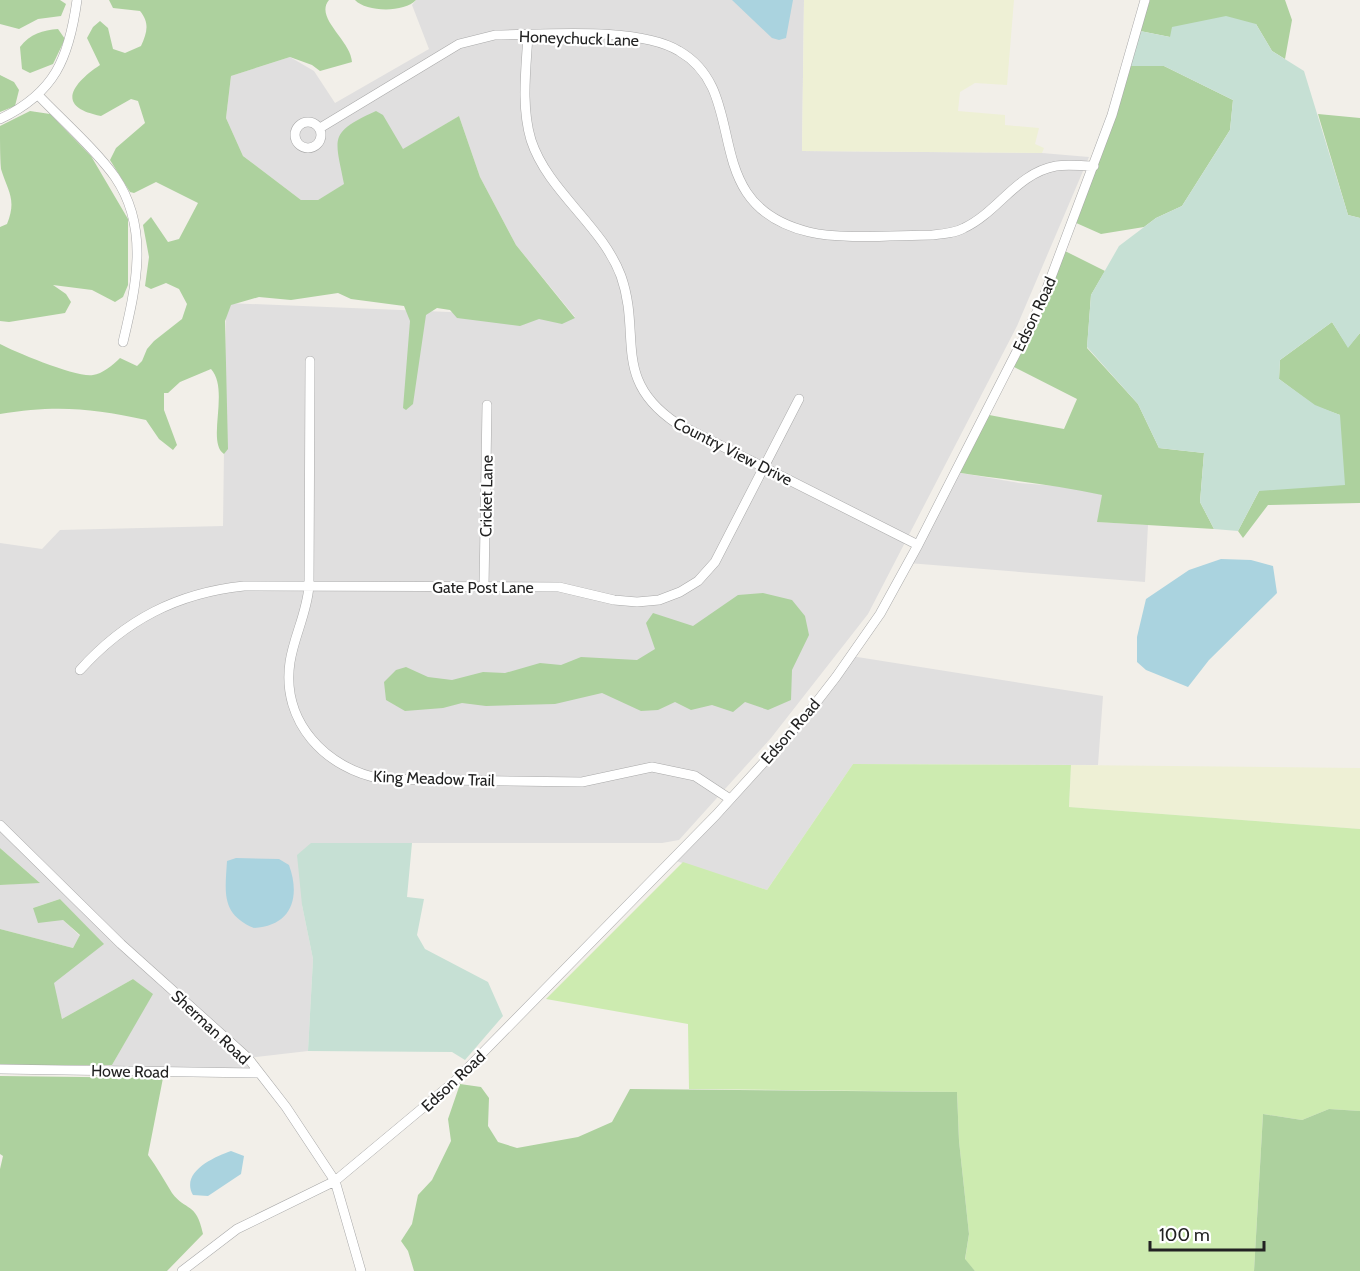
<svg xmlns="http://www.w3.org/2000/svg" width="1360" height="1271" font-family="Cabin,sans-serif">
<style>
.residential{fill:#e0dfdf}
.farmland{fill:#eef0d5}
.grass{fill:#cdebb0}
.forest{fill:#add19e}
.wetland{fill:#c6e0d4}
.water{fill:#aad3df}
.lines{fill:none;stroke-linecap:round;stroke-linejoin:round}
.minor-casing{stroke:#a9a9a9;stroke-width:10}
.minor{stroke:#fff;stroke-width:9}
.labels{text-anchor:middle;stroke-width:4.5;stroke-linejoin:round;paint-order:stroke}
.street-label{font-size:16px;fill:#222;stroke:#fff}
</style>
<rect width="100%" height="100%" fill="#f2efe9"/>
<path class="residential" d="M 416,0 L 804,0 L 802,151 L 1042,153 L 1089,157 L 1017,326 L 868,614 L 771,738 L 679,840 L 662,843 L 311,843 L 302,905 L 313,959 L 308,1051 L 248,1058 L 259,1073 L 113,1071 L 112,1065 L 152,994 L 133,979 L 62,1019 L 53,983 L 103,944 L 60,899 L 33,908 L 63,920 L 80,936 L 73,948 L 0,929 L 0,885 L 39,882 L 0,848 L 0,543 L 42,549 L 60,530 L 223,526 L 226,303 L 575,317 L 516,245 L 480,177 L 459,116 L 318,200 L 301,200 L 243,156 L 226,118 L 231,76 L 290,57 L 314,71 L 335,103 L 429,49 L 412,5 Z
M 955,472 L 1019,483 L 1069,487 L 1103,495 L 1098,522 L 1148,525 L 1145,582 L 908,563 Z
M 851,656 L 1103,696 L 1098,765 L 853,764 L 767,890 L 673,860 L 730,799 Z"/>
<path class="farmland" d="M 804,0 L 1014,0 L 1007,85 L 975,83 L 960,92 L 958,111 L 1005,115 L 1005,125 L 1039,128 L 1035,144 L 1044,148 L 1042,153 L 802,151 Z
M 1071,765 L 1360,768 L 1360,829 L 1069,807 Z"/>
<path class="grass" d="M 853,764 L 1071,765 L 1069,807 L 1360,829 L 1360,1111 L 1329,1109 L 1302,1120 L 1263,1114 L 1254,1271 L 975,1271 L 965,1260 L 969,1234 L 959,1141 L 957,1092 L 689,1089 L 688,1024 L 546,999 L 683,862 L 767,890 Z"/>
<path class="forest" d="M 0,0 L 60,0 L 66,4 L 61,16 L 38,19 L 19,29 L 0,24 Z
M 109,0 L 329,0 C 314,18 351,40 352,62 L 320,71 L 312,65 L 290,57 L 231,76 L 226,118 L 243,156 L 301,200 L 318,200 L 344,184 C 335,137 328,133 376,111 L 383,115 L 403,149 L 459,116 L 480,177 L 516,245 L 575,318 L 562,324 L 539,319 L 520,326 L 457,318 L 450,310 L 437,308 L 426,315 L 413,404 L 406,410 L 403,408 L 410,321 L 404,306 L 351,299 L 338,293 L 291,300 L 259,297 L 231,305 L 225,321 L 228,449 L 224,454 C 206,442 230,390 211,369 L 180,382 L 168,393 L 164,393 L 164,410 L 177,445 L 173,450 L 159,439 L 146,420 C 92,408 55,405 0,414 L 0,344 C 15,352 77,378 93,375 C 102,374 113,365 120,358 L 137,366 L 142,361 L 147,349 L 154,341 L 182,319 L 187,304 L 179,289 L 166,283 L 151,289 L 145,286 L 149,257 L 143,225 L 151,217 L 168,242 L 179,239 L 198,203 L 156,182 L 134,193 L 130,192 L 110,160 L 116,148 L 145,123 L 138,101 L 131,99 L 101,116 C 54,107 73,83 100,65 L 87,38 L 93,27 L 100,21 L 108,28 L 113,49 L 125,53 L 141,46 C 147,33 150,23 140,11 L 113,8 Z
M 355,0 L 416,0 C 404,13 366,12 355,0 Z
M 1150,0 L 1285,0 L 1292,20 L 1285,59 L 1272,51 L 1256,24 L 1170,37 L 1140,31 Z
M 58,29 L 65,39 L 53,64 L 30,73 L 22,69 L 20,47 C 30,34 43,30 58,29 Z
M 1128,66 L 1164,66 L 1233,100 L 1230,130 L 1182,206 L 1156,218 L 1144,227 L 1101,234 L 1074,222 Z
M 0,75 L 14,82 L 19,90 L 15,106 L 0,112 Z
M 30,111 L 50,114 L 91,156 L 128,219 L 128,285 L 123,297 L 115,302 L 92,290 L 53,285 L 66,294 L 71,302 L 65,313 L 9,322 L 0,321 L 0,227 L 7,224 C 17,199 8,192 1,169 C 0,157 0,139 0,126 Z
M 1318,114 L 1360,118 L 1360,218 L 1348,215 Z
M 1063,250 L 1105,271 L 1091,295 L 1087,348 L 1138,404 L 1159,448 L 1204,453 L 1200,502 L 1214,529 L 1097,522 L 1102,495 C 1054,484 1004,480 955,472 L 984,414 L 1064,429 L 1077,399 L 1010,365 Z
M 1332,322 L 1348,347 L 1360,333 L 1360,503 L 1268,505 L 1243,538 L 1238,531 L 1259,491 L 1340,415 L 1315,406 L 1279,379 L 1280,360 Z
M 763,593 L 792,600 L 805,616 L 809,635 L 792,670 L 791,700 L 768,710 L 745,702 L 733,712 L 712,705 L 691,710 L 675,702 L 658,710 L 641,711 L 602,693 L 555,704 L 486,706 L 462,703 L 443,708 L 405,711 L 386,700 L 384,682 L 396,670 L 406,667 L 428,677 L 452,680 L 483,672 L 505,673 L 540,663 L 561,665 L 581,657 L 637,660 L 655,649 L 646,623 L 653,613 L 693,626 L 738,595 Z
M 0,848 L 40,883 L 0,885 Z
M 60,899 L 104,944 L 54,983 L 62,1019 L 133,979 L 153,994 L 112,1065 L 0,1065 L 0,929 L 73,948 L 80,935 L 63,920 L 38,923 L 33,908 Z
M 0,1076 L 163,1078 L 148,1155 C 157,1167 164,1180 172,1193 C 186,1212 196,1201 203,1234 L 167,1271 L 0,1271 L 0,1169 L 3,1156 L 0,1154 Z
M 460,1084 L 481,1087 L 489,1098 L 488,1126 L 498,1142 L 517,1148 L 578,1137 L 612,1122 L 630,1089 L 957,1092 L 959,1141 L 969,1234 L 965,1259 L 975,1271 L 414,1271 L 408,1251 L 401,1241 L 412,1224 L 418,1195 L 432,1180 L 451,1141 L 448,1119 Z
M 1329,1109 L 1360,1111 L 1360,1271 L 1254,1271 L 1263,1114 L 1302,1120 Z"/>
<path class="wetland" d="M 1226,16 L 1256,24 L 1272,51 L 1304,71 L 1348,215 L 1360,218 L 1360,333 L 1348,348 L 1332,322 L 1280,360 L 1279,379 L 1315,405 L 1340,415 L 1345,485 L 1259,491 L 1238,531 L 1214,529 L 1200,502 L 1204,453 L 1159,448 L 1138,404 L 1087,347 L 1091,295 L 1119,246 L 1156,218 L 1182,206 L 1230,130 L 1233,100 L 1164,66 L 1130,66 L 1140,31 L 1170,37 L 1172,27 Z
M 311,843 L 412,843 L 407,897 L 424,899 L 417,935 L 425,949 L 488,982 L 503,1016 L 465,1060 L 452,1052 L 308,1051 L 313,959 L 302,905 L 297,855 Z"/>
<path class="water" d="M 732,0 L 793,0 L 786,38 L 779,40 L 772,38 Z
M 1221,559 L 1251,560 L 1273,566 L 1277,593 L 1209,660 L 1188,687 L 1146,670 L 1137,662 L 1137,637 L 1146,599 L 1189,570 Z
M 236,858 L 279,859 L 289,865 C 301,898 291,926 254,928 C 221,914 225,893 227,861 Z
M 231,1151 L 244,1156 L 241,1174 L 208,1196 L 193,1195 C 180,1172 214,1157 231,1151 Z"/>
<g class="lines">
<defs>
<path id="minor" d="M 528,35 C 526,69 521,107 531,140 C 548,192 602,225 621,276 C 642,335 611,379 676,423 L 918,545
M 39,96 C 62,120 97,151 115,177 C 150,228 136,287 123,342
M 0,119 C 55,93 69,58 77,0
M295 135a13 13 0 1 1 26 0a13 13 0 1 1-26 0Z
M 320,128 L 459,44 L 495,35 C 543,35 638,26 679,51 C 754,94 694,204 809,232 C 841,240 898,235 932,235 C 943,234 955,233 964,228 C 998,212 1017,173 1056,166 C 1068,164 1081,166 1094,166
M 310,361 L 309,586 C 307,613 294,636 290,662 C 281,722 326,769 382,779 L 582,782 L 652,767 L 695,776 L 730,799
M 484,587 L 487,405
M 80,670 C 125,620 177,593 244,586 L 559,587 L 614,600 L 637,602 L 659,600 L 680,592 L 698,581 L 715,562 L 799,399
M 0,825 L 121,944 L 248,1058 L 286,1107 L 335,1181 L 361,1271
M 0,1069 L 259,1073
M 182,1271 L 237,1229 L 335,1181 L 455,1081 L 716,815 L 805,717 L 836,677 L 880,614 L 918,545 L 1041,304 L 1112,115 L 1145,0"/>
</defs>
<use href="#minor" class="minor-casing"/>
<use href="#minor" class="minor"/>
</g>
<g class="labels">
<g class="street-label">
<text transform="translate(579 38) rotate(2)" y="6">Honeychuck Lane</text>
<text transform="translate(1034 314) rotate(-65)" y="6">Edson Road</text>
<text transform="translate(733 451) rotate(27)" y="6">Country View Drive</text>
<text transform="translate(486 496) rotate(-89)" y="6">Cricket Lane</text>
<text x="483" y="593">Gate Post Lane</text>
<text transform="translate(790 731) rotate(-49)" y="6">Edson Road</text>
<text transform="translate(434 778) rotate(2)" y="6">King Meadow Trail</text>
<text transform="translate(211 1027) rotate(43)" y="6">Sherman Road</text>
<text transform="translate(130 1071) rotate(1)" y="6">Howe Road</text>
<text transform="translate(453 1081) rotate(-43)" y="6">Edson Road</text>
</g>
</g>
<path d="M1150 1241v9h114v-9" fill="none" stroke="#222222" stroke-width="3"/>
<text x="1159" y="1241" font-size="18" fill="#222222" stroke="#ffffff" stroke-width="4.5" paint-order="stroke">100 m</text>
</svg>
